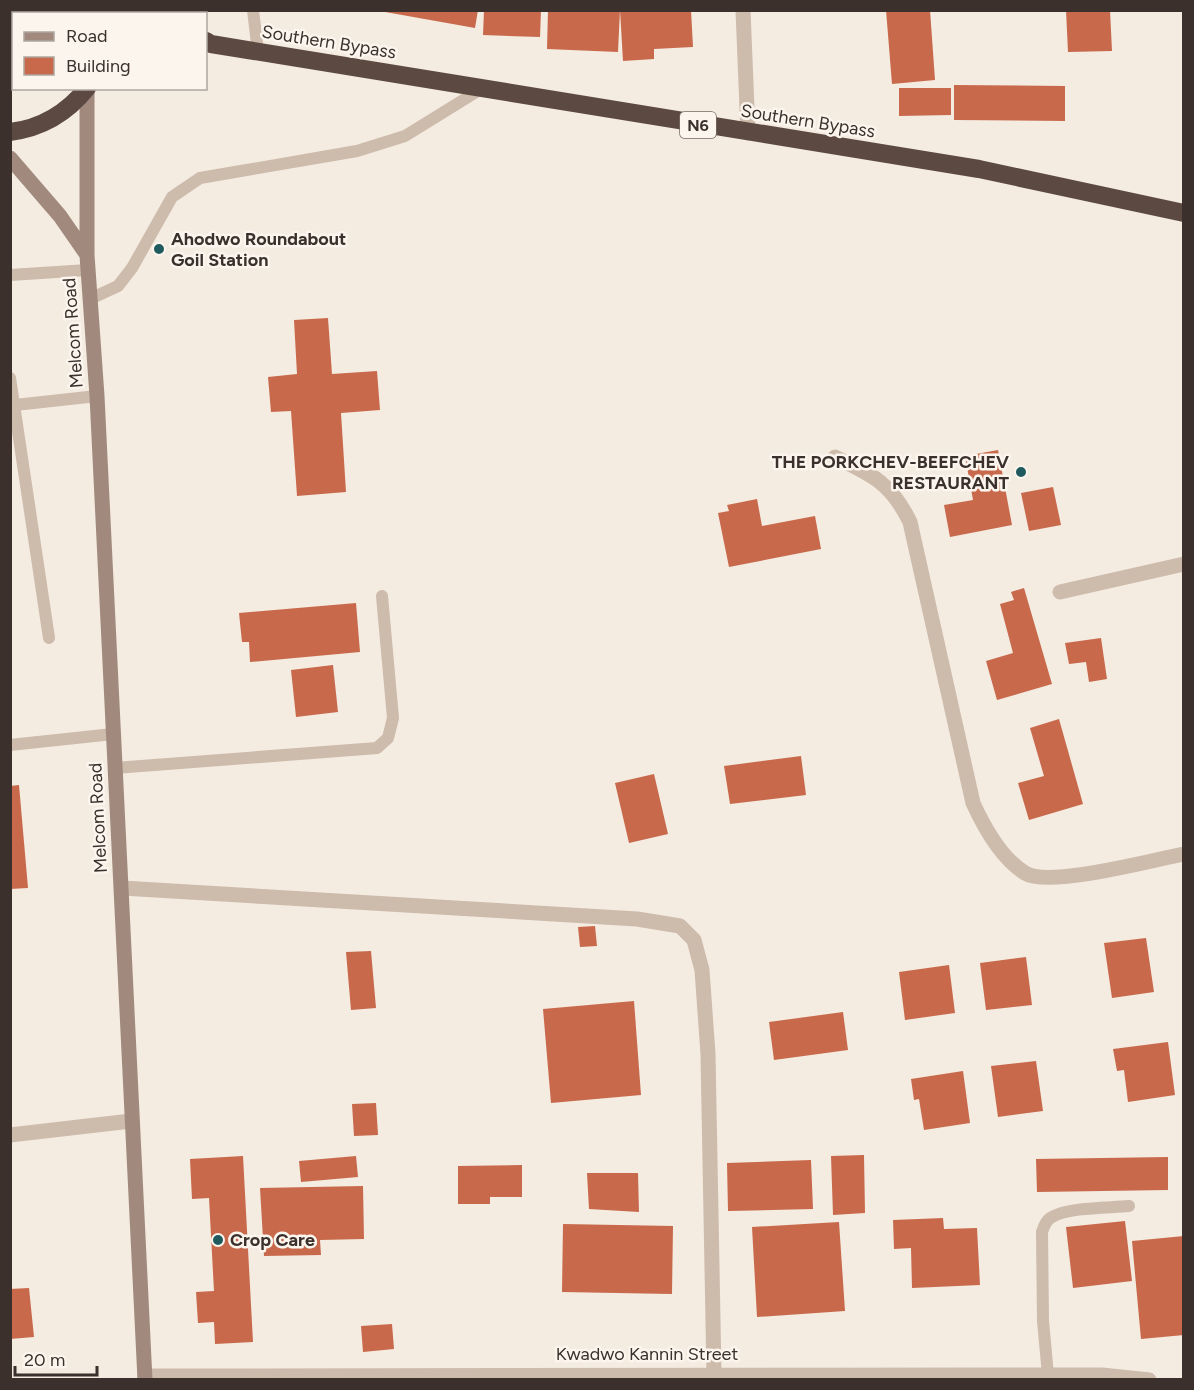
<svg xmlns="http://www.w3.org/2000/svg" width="1194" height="1390" font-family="Figtree,sans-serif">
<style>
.building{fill:#c8694b}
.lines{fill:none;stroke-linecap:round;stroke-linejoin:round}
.lane{stroke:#cdbbac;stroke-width:12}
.street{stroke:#cdbbac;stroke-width:15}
.secondary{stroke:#a18a7d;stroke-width:15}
.highway{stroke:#5c4a42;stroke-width:18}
.poi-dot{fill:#1f5a5e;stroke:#fbf5ee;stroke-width:2}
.labels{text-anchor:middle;stroke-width:5;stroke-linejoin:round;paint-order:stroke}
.shield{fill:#fbf5ee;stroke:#756b66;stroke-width:1.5}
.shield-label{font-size:16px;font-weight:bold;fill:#3b302b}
.street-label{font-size:18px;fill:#3b302b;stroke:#fbf5ee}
.poi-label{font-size:18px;font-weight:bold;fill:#3b302b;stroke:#fbf5ee;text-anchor:start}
</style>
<rect width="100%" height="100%" fill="#f4ebe1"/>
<path class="building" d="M 374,10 L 478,10 L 475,28 Z
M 484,10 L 541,10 L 540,37 L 483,35 Z
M 548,10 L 620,10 L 618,52 L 547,49 Z
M 620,10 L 691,10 L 693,47 L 654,49 L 654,59 L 623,61 Z
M 886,10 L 930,10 L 935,80 L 892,84 Z
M 1066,10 L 1110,10 L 1112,51 L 1068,52 Z
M 954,85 L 1065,86 L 1065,121 L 954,120 Z
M 899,88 L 951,88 L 951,115 L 899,116 Z
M 328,318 L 332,374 L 377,371 L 380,410 L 341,413 L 346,492 L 297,496 L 291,411 L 271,412 L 268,377 L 297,374 L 294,320 Z
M 998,450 L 1012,525 L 950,537 L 944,505 L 973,500 L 965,456 Z
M 1053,487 L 1061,525 L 1029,531 L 1021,493 Z
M 757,499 L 762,526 L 815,516 L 821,549 L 729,567 L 718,513 L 729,511 L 727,505 Z
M 1024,588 L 1052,684 L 997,700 L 986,661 L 1013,653 L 1000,604 L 1014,600 L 1011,592 Z
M 356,603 L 360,652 L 250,662 L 249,642 L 242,642 L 239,613 Z
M 1101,638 L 1107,679 L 1089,682 L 1086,662 L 1069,664 L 1065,643 Z
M 333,665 L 338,712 L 296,717 L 291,670 Z
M 1059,719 L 1083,804 L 1029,820 L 1018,783 L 1044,776 L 1030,728 Z
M 801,756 L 806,795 L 730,804 L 724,766 Z
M 654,774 L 668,834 L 629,843 L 615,783 Z
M 19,785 L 28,888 L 10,889 L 10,786 Z
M 595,926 L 597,946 L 580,947 L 578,927 Z
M 1146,938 L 1154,992 L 1112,998 L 1104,943 Z
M 371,951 L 376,1008 L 351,1010 L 346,952 Z
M 1026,957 L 1032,1005 L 986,1010 L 980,963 Z
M 949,965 L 955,1013 L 905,1020 L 899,972 Z
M 634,1001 L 641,1095 L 551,1103 L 543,1009 Z
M 843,1012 L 848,1050 L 774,1060 L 769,1022 Z
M 1168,1042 L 1175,1095 L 1128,1102 L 1124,1070 L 1117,1071 L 1113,1049 Z
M 1036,1061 L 1043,1111 L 998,1117 L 991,1066 Z
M 963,1071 L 970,1123 L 924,1130 L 919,1099 L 914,1100 L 911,1079 Z
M 376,1103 L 378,1135 L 354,1136 L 352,1104 Z
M 864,1155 L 865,1213 L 833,1215 L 831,1156 Z
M 243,1156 L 253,1342 L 215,1344 L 214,1322 L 198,1323 L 196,1292 L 214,1291 L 209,1198 L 192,1199 L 190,1159 Z
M 356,1156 L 358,1177 L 301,1182 L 299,1161 Z
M 1168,1157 L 1168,1190 L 1037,1192 L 1036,1159 Z
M 811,1160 L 813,1209 L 728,1211 L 727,1163 Z
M 522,1165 L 522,1197 L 490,1197 L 490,1204 L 458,1204 L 458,1166 Z
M 587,1173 L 638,1173 L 639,1212 L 589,1209 Z
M 363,1186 L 364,1239 L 320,1240 L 321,1255 L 264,1256 L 260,1188 Z
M 943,1218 L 944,1229 L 977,1228 L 980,1285 L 912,1288 L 911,1248 L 894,1249 L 893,1220 Z
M 1125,1221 L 1132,1281 L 1073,1288 L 1066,1227 Z
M 839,1222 L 845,1311 L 757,1317 L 752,1227 Z
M 563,1224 L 673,1226 L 672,1294 L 562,1292 Z
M 1184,1236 L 1184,1335 L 1141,1339 L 1132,1241 Z
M 29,1288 L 34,1337 L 10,1339 L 10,1289 Z
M 392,1324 L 394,1349 L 363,1352 L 361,1326 Z"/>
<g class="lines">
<path class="lane" d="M 253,10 L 258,52
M 10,275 L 88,270
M 90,299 L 118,286 L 132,268 L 172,197 L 200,178 L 357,151 L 405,136 L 481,89
M 10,378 L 49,638
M 15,405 L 97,396
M 10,745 L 113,734
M 115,768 L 377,748 L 388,738 L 393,718 L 382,596
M 1048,1375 L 1043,1321 L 1042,1232 C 1044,1226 1046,1220 1052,1217 C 1069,1207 1109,1208 1129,1206"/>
<path class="street" d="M 743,10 L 748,133
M 835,457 C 873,475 891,483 910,522 L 973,803 C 984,827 1002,859 1025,873 C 1049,888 1152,860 1184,854
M 1060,592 L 1184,564
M 122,888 L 637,919 L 680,926 L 694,940 L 702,970 L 708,1054 L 714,1374
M 10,1135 L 131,1121
M 145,1376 L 1048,1375 L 1102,1375 L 1149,1380"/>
<path class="secondary" d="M 87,90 L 87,255 L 97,396 L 145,1380
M 10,158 L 60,216 L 87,255"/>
<path class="highway" d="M 101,10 L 101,14
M 152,10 L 157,14
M 206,41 L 211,44 L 979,169 L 1184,213
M 10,132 C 43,128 67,113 87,88"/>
</g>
<g class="poi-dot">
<circle cx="159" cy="249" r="6"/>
<circle cx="1021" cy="472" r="6"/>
<circle cx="218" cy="1240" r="6"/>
</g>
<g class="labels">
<rect class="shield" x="680" y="112" width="36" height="26" rx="4.5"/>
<g class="shield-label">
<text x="698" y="131">N6</text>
</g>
<g class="street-label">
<text transform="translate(329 42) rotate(9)" y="6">Southern Bypass</text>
<text transform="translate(808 121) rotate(9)" y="6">Southern Bypass</text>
<text transform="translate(73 333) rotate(-94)" y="6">Melcom Road</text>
<text transform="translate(98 818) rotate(-93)" y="6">Melcom Road</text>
<text x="647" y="1360">Kwadwo Kannin Street</text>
</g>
<g class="poi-label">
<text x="171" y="245">Ahodwo Roundabout<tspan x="171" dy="21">Goil Station</tspan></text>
<text x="1009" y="468" text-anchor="end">THE PORKCHEV-BEEFCHEV<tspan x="1009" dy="21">RESTAURANT</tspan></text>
<text x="230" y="1246">Crop Care</text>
</g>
</g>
<rect width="1194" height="1390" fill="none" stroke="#3b302b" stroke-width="24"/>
<rect x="12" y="12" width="195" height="78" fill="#fbf5ee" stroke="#aea6a0" stroke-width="1.5"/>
<rect x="24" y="32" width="30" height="9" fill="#a18a7d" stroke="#aea6a0" stroke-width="1.5"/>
<text x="66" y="42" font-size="18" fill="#3b302b">Road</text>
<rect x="24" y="57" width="30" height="18" fill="#c8694b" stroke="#aea6a0" stroke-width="1.5"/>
<text x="66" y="72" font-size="18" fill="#3b302b">Building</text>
<path d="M15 1366v9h82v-9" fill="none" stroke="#3b302b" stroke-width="3"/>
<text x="24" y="1366" font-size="18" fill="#3b302b" stroke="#fbf5ee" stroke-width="4.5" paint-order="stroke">20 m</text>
</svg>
